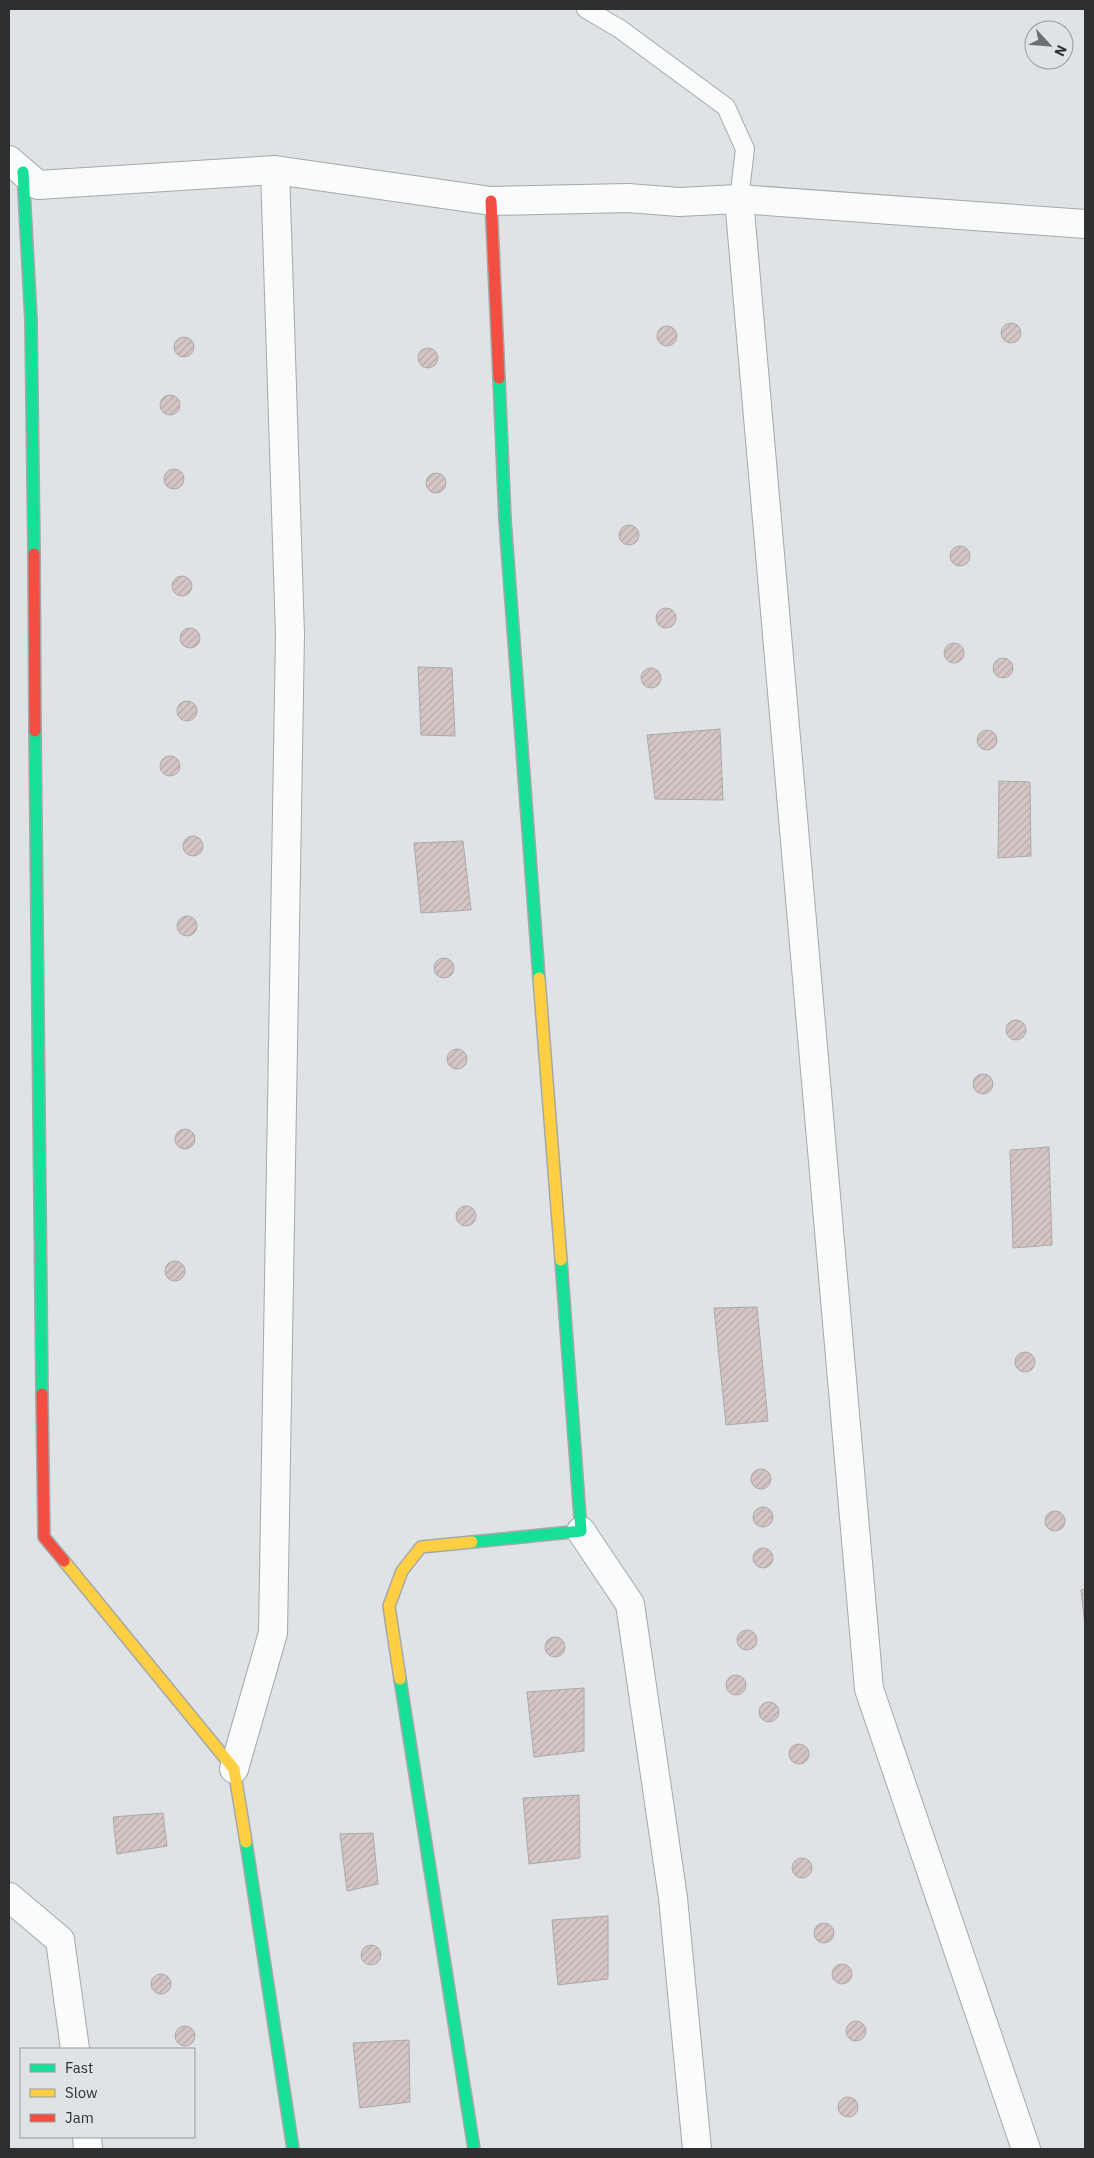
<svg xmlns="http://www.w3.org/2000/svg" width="1094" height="2158" font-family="'IBM Plex Sans',sans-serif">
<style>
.building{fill:url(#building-hatch);stroke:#aaaaab}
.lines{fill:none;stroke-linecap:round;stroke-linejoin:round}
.lane-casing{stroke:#a5a8a9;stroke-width:20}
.street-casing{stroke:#a5a8a9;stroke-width:30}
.fast-casing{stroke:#a5a8a9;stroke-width:14}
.slow-casing{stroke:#a5a8a9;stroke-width:14}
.jam-casing{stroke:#a5a8a9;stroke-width:14}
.lane{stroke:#fafbfb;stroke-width:18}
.street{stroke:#fafbfb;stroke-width:28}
.fast{stroke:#16e098;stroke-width:11}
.slow{stroke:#ffcf43;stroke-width:11}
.jam{stroke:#f24e42;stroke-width:11}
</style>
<defs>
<pattern id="building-hatch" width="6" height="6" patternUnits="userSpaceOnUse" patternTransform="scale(1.25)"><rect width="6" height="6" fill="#d5c5c5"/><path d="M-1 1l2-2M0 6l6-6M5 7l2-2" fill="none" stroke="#b7aaaa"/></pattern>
</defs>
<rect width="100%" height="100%" fill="#e0e3e5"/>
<path class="building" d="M1001 333a10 10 0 1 1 20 0a10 10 0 1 1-20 0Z
M657 336a10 10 0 1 1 20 0a10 10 0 1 1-20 0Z
M174 347a10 10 0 1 1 20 0a10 10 0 1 1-20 0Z
M418 358a10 10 0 1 1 20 0a10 10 0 1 1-20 0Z
M160 405a10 10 0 1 1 20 0a10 10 0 1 1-20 0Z
M164 479a10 10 0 1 1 20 0a10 10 0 1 1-20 0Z
M426 483a10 10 0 1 1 20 0a10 10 0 1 1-20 0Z
M619 535a10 10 0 1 1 20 0a10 10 0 1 1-20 0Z
M950 556a10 10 0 1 1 20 0a10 10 0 1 1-20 0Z
M172 586a10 10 0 1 1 20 0a10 10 0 1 1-20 0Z
M656 618a10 10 0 1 1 20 0a10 10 0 1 1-20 0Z
M180 638a10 10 0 1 1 20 0a10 10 0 1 1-20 0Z
M944 653a10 10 0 1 1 20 0a10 10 0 1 1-20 0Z
M993 668a10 10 0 1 1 20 0a10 10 0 1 1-20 0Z
M 418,667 L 452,668 L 455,736 L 421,735 Z
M641 678a10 10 0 1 1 20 0a10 10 0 1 1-20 0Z
M177 711a10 10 0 1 1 20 0a10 10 0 1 1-20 0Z
M 720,729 L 723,800 L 655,799 L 647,735 Z
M977 740a10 10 0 1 1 20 0a10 10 0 1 1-20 0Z
M160 766a10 10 0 1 1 20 0a10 10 0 1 1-20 0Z
M 999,781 L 1030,782 L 1031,856 L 998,858 Z
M183 846a10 10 0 1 1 20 0a10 10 0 1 1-20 0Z
M 463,841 L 471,910 L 421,913 L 414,843 Z
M177 926a10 10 0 1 1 20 0a10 10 0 1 1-20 0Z
M434 968a10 10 0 1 1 20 0a10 10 0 1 1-20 0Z
M1006 1030a10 10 0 1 1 20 0a10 10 0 1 1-20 0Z
M447 1059a10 10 0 1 1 20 0a10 10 0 1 1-20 0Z
M973 1084a10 10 0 1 1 20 0a10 10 0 1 1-20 0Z
M175 1139a10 10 0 1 1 20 0a10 10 0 1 1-20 0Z
M 1049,1147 L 1052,1245 L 1013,1248 L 1010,1150 Z
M456 1216a10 10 0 1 1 20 0a10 10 0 1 1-20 0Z
M165 1271a10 10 0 1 1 20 0a10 10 0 1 1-20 0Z
M 757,1307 L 768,1421 L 726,1425 L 714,1308 Z
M1015 1362a10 10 0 1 1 20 0a10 10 0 1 1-20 0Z
M751 1479a10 10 0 1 1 20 0a10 10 0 1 1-20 0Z
M753 1517a10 10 0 1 1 20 0a10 10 0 1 1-20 0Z
M1045 1521a10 10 0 1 1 20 0a10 10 0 1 1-20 0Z
M753 1558a10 10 0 1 1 20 0a10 10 0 1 1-20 0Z
M 1085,1589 L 1085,1626 L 1081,1590 Z
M737 1640a10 10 0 1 1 20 0a10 10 0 1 1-20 0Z
M545 1647a10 10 0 1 1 20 0a10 10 0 1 1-20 0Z
M726 1685a10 10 0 1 1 20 0a10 10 0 1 1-20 0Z
M 584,1688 L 584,1751 L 534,1757 L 527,1692 Z
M759 1712a10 10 0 1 1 20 0a10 10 0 1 1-20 0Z
M789 1754a10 10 0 1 1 20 0a10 10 0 1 1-20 0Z
M 579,1795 L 580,1858 L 529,1864 L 523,1798 Z
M 163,1813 L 167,1846 L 117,1854 L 113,1817 Z
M 373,1833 L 378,1884 L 347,1891 L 340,1834 Z
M792 1868a10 10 0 1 1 20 0a10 10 0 1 1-20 0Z
M 608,1916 L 608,1979 L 558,1985 L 552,1920 Z
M814 1933a10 10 0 1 1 20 0a10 10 0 1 1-20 0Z
M361 1955a10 10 0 1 1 20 0a10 10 0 1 1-20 0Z
M832 1974a10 10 0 1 1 20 0a10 10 0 1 1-20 0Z
M151 1984a10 10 0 1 1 20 0a10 10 0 1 1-20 0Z
M846 2031a10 10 0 1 1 20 0a10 10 0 1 1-20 0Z
M175 2036a10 10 0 1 1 20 0a10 10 0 1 1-20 0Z
M 409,2040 L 410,2102 L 360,2108 L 353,2043 Z
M838 2107a10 10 0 1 1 20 0a10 10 0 1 1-20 0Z"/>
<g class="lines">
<defs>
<path id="lane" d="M 586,9 L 620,29 L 726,107 L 745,149 L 739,199"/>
<path id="street" d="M 9,160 L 38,185 L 275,170 L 491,201 L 628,198 L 679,202 L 739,199 L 1085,224
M 739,199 L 869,1689 L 1026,2149
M 581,1531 L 630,1604 L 673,1898 L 697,2149
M 234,1769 L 273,1633 L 290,635 L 275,170
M 9,1897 L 60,1940 L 75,2049
M 87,2137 L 88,2149"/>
<path id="fast" d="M 23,172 L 31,320 L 34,554
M 499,378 L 505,520 L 539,978
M 35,731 L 42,1394
M 472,1542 L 581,1531 L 561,1260
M 400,1679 L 474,2149
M 246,1842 L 293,2149"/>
<path id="slow" d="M 539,978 L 561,1260
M 64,1561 L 234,1769 L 246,1842
M 400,1679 L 389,1606 L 402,1571 L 421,1547 L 472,1542"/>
<path id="jam" d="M 491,201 L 499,378
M 34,554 L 35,731
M 42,1394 L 44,1537 L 64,1561"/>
</defs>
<use href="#lane" class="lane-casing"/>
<use href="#street" class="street-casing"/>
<use href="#fast" class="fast-casing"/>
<use href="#slow" class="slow-casing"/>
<use href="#jam" class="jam-casing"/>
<use href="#lane" class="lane"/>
<use href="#street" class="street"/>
<use href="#fast" class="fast"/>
<use href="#slow" class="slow"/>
<use href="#jam" class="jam"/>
</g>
<rect width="1094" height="2158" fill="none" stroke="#2d2f30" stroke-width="20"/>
<rect x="20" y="2048" width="175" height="90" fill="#dfe3e6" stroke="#989b9d"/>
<rect x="30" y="2064" width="25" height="8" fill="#16e098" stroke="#989b9d"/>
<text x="65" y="2073" font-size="15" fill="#2d2f30">Fast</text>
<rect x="30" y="2089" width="25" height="8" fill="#ffcf43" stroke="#989b9d"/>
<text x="65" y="2098" font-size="15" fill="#2d2f30">Slow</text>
<rect x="30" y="2114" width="25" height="8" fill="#f24e42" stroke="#989b9d"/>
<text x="65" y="2123" font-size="15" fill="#2d2f30">Jam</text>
<g transform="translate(1049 45) rotate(116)"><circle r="24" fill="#dfe3e6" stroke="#989b9d"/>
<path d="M0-4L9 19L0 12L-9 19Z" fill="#6c6e6f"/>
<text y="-8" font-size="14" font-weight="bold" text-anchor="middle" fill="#2d2f30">N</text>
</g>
</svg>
